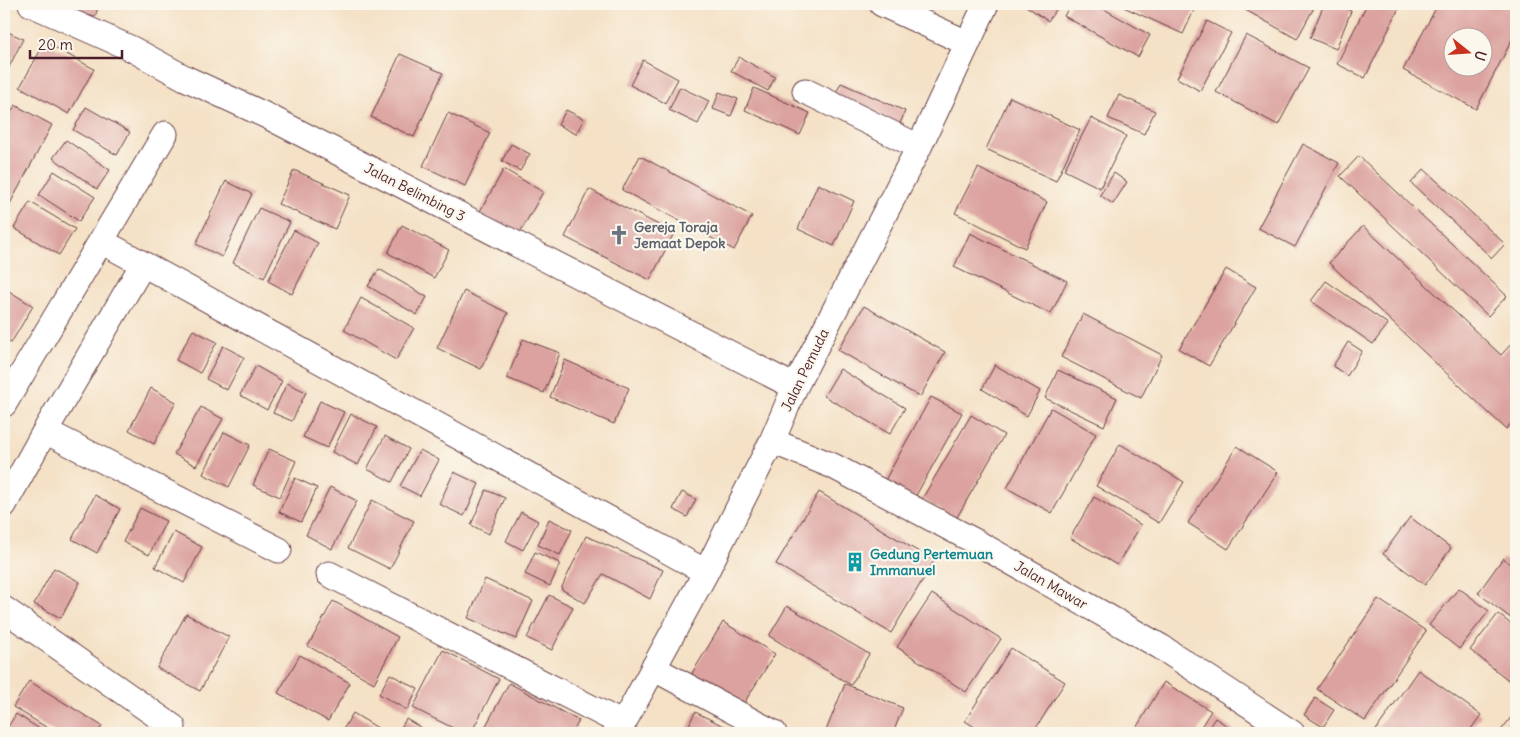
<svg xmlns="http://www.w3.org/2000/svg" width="1520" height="737" font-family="Delius,sans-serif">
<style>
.building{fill:#dba29f;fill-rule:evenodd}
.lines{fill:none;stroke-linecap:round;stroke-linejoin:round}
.minor-casing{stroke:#643c42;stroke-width:27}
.minor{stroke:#fff;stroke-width:25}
.labels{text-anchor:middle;stroke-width:4.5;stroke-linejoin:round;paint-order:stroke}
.street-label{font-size:14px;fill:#4a1f2b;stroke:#fbf7ec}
.worship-label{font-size:14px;font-weight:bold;fill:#5b616d;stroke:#fbf7ec;text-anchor:start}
.culture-label{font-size:14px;font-weight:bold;fill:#0d838f;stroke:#fbf7ec;text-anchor:start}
</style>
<rect width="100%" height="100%" fill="#fbf7ec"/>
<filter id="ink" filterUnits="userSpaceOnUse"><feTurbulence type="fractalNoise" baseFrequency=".02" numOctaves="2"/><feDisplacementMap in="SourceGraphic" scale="10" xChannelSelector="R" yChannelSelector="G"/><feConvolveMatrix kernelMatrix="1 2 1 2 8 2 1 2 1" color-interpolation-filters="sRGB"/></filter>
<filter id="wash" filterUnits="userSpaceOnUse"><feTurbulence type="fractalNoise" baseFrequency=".0096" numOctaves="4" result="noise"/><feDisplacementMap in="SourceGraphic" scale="20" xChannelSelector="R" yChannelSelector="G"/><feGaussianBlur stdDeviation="1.12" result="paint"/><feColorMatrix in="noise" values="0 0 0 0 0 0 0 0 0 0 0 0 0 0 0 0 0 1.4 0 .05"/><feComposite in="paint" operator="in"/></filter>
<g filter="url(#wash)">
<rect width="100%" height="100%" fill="#f4e1c6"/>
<g id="blocks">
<path class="building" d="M 69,4 L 99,4 L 95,17 L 67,10 Z
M 1023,4 L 1060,4 L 1048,21 Z
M 1071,4 L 1095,4 L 1150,35 L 1138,57 L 1064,16 Z
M 1117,4 L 1197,4 L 1183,34 Z
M 1235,4 L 1316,4 L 1297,39 Z
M 1324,4 L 1334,4 L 1351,11 L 1336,49 L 1310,38 Z
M 1367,4 L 1401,4 L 1365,78 L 1337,64 Z
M 1438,4 L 1516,4 L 1516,32 L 1476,109 L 1403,70 ZM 1452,38 L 1482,38 L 1482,68 L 1452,68 Z
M 1207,21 L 1231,33 L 1200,91 L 1177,78 Z
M 4,30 L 23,39 L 4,77 Z
M 1246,35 L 1309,68 L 1278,125 L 1216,92 Z
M 45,42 L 94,69 L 69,114 L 20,87 Z
M 400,54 L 443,73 L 414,137 L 371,117 Z
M 739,57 L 775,77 L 768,91 L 731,71 Z
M 643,60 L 678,79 L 665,103 L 630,85 Z
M 841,83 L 905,111 L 900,124 L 835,95 Z
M 680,87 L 709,101 L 698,124 L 669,110 Z
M 754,88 L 810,113 L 800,135 L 745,110 Z
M 719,92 L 738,99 L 731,116 L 713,109 Z
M 1119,95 L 1155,111 L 1144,134 L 1108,118 Z
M 1010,97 L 1080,130 L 1056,181 L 986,149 Z
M 15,105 L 52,125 L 4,215 L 4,126 Z
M 86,107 L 130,132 L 117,155 L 73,130 Z
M 566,110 L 584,119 L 576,134 L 558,125 Z
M 448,113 L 490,133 L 465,186 L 423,166 Z
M 1091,118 L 1126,136 L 1100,188 L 1064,170 Z
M 66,140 L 110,170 L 97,189 L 53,158 Z
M 511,144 L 530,154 L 520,171 L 502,161 Z
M 1303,144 L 1339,163 L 1295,247 L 1258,228 Z
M 640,156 L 752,216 L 734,250 L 622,190 Z
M 1359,156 L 1507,296 L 1488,316 L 1340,176 Z
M 978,168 L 1047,202 L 1025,248 L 955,213 Z
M 504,169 L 543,192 L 518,236 L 479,213 Z
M 1424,169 L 1505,244 L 1492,258 L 1411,183 Z
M 294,170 L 350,195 L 335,229 L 278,204 Z
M 54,171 L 95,197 L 79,221 L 39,195 Z
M 1114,173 L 1127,182 L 1113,204 L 1100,195 Z
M 226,181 L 252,194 L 222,257 L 196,244 Z
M 818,184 L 854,201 L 834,246 L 798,229 Z
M 589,189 L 674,233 L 650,280 L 565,237 Z
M 30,202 L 75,229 L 59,255 L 14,228 Z
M 259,208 L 290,222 L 264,278 L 233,263 Z
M 402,225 L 449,250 L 434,278 L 388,253 Z
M 1363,226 L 1501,355 L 1516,339 L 1516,418 L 1506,429 L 1329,263 Z
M 294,230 L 318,243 L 292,294 L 268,281 Z
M 970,233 L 1067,281 L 1051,314 L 954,267 Z
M 379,269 L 427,297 L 417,315 L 368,286 Z
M 1226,269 L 1256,287 L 1209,366 L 1179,349 Z
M 1326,281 L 1388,324 L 1373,344 L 1311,301 Z
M 4,288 L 33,306 L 11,343 L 4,339 Z
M 464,291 L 508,313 L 481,369 L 437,348 Z
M 361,298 L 414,328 L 396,360 L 344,330 Z
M 864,306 L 945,352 L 920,397 L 838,350 Z
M 1083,314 L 1162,355 L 1141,398 L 1061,357 Z
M 193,330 L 217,342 L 200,373 L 176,360 Z
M 523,339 L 560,353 L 544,393 L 507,378 Z
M 1348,342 L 1362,351 L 1347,376 L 1333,366 Z
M 223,346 L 244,357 L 227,390 L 206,379 Z
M 565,360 L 629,388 L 614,424 L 550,397 Z
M 995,365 L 1040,391 L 1027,416 L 982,389 Z
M 256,366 L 282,381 L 267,410 L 240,395 Z
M 840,369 L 905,408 L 890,434 L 824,396 Z
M 1058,370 L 1117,398 L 1104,426 L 1045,398 Z
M 287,383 L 306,392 L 292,421 L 273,413 Z
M 151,388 L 176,402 L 154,444 L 129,430 Z
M 931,397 L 962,413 L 914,499 L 884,482 Z
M 320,401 L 344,412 L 327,448 L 303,437 Z
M 201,407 L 223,419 L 196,466 L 174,454 Z
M 1051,408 L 1096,434 L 1052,513 L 1007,488 Z
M 351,414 L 377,427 L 358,465 L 332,452 Z
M 971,415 L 1004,435 L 956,519 L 922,499 Z
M 224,432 L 250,445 L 229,487 L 203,474 Z
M 385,436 L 409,449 L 392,482 L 367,469 Z
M 1120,444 L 1184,482 L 1159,523 L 1096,486 Z
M 1237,446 L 1278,472 L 1228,549 L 1188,523 Z
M 269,449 L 296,461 L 280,497 L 253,485 Z
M 420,450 L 439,460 L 420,496 L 400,486 Z
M 454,472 L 479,484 L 464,516 L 439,504 Z
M 295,478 L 317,488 L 301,522 L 279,512 Z
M 330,487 L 357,501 L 332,549 L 306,535 Z
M 486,490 L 505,498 L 489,534 L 471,525 Z
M 682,492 L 696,499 L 687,517 L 673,509 Z
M 819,492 L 934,561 L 891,633 L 776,564 Z
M 95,495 L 120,509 L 97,553 L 72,539 Z
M 1094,497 L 1141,525 L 1117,565 L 1070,538 Z
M 372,500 L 414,521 L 390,569 L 348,548 Z
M 140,508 L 166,521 L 149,555 L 123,542 Z
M 521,512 L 538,521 L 523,550 L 506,541 Z
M 1410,517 L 1451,548 L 1425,585 L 1383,554 Z
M 549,519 L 572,530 L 560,555 L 538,545 Z
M 174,532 L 202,547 L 184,583 L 155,567 Z
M 586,536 L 663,570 L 650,599 L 603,574 L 585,603 L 561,589 Z
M 535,552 L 560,563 L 550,586 L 525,574 Z
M 1503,558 L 1516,568 L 1516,622 L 1478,593 Z
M 54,568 L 80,582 L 61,618 L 34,604 Z
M 485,579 L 533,601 L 516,639 L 468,618 Z
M 1459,588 L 1489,611 L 1459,649 L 1429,625 Z
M 932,594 L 1001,639 L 966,692 L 897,647 Z
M 549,595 L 573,607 L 552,650 L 527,638 Z
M 1378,599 L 1426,631 L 1365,721 L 1317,689 Z
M 333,601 L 398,637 L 374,683 L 308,646 Z
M 787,606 L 869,654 L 851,685 L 769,636 Z
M 186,614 L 229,637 L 200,691 L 157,668 Z
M 1498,614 L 1516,628 L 1516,686 L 1470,650 Z
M 723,622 L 775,654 L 742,706 L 691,675 Z
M 1011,648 L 1065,682 L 1033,733 L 984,733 L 965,721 Z
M 443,650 L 499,679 L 471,733 L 463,733 L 413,708 Z
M 300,655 L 350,683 L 328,721 L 278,693 Z
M 1418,670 L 1481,715 L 1468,733 L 1374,733 Z
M 390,674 L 418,689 L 407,710 L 379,694 Z
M 29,681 L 102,726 L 97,733 L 56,733 L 13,707 Z
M 1164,682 L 1211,711 L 1197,733 L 1133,733 Z
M 509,683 L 579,721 L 572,733 L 482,733 Z
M 845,684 L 903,708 L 893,733 L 825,733 Z
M 1315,698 L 1334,710 L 1323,727 L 1304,715 Z
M 1516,711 L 1516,733 L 1499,733 Z
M 695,712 L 738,733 L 685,733 Z
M 353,713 L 386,733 L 341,733 Z
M 16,714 L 46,733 L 4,733 Z
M 1215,718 L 1235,731 L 1233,733 L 1205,733 Z
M 406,719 L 430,733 L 398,733 Z"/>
</g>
</g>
<g filter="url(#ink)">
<use href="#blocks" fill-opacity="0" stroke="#643c42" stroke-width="1"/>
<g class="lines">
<defs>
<path id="minor" d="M 31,4 L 132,49 L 185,78 L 267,116 L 795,387
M 882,4 L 967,43
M 805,91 L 919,147
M 165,134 L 101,241 L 706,572
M 4,404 L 101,241
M 45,431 L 279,550
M 772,441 L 833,466 L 976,542 L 1161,647 L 1292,733
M 4,505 L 45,431 L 143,264
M 329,574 L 623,724
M 4,609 L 173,727
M 653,668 L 774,733
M 618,733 L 706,572 L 772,441 L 795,387 L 919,147 L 986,4"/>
</defs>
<use href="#minor" class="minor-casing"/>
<use href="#minor" class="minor"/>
</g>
</g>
<defs>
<symbol id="church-bare" viewBox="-9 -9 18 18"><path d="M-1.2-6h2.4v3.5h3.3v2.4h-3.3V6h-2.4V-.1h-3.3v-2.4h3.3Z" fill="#6b7280" stroke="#fbf7ec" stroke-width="2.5" paint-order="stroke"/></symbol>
<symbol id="building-bare" viewBox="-9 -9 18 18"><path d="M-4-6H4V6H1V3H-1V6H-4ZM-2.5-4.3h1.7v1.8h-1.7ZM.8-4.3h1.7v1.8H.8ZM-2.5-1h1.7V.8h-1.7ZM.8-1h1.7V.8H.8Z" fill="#0f9aa8" stroke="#fbf7ec" stroke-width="2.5" paint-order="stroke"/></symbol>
</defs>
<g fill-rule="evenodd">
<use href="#church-bare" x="605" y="221" width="28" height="28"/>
<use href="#building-bare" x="841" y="548" width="28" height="28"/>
</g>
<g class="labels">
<g class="street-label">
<text transform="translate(415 192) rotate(27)" y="5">Jalan Belimbing 3</text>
<text transform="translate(805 370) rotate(-64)" y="5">Jalan Pemuda</text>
<text transform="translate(1051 585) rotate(30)" y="5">Jalan Mawar</text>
</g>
<g class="worship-label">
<text x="634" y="232">Gereja Toraja<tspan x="634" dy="16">Jemaat Depok</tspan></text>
</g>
<g class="culture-label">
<text x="870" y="559">Gedung Pertemuan<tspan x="870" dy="16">Immanuel</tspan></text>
</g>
</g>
<rect width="1520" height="737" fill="none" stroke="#fbf7ec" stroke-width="20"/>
<g transform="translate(1468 52) rotate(107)"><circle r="24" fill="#fbf7ec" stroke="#b4a19f"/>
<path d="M0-4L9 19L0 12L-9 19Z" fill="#c8321e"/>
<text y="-8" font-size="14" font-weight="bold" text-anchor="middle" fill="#4a1f2b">U</text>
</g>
<path d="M30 50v8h92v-8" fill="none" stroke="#4a1f2b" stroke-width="2.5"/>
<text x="38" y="50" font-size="15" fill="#4a1f2b" stroke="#fbf7ec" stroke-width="4" paint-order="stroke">20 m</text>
</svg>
